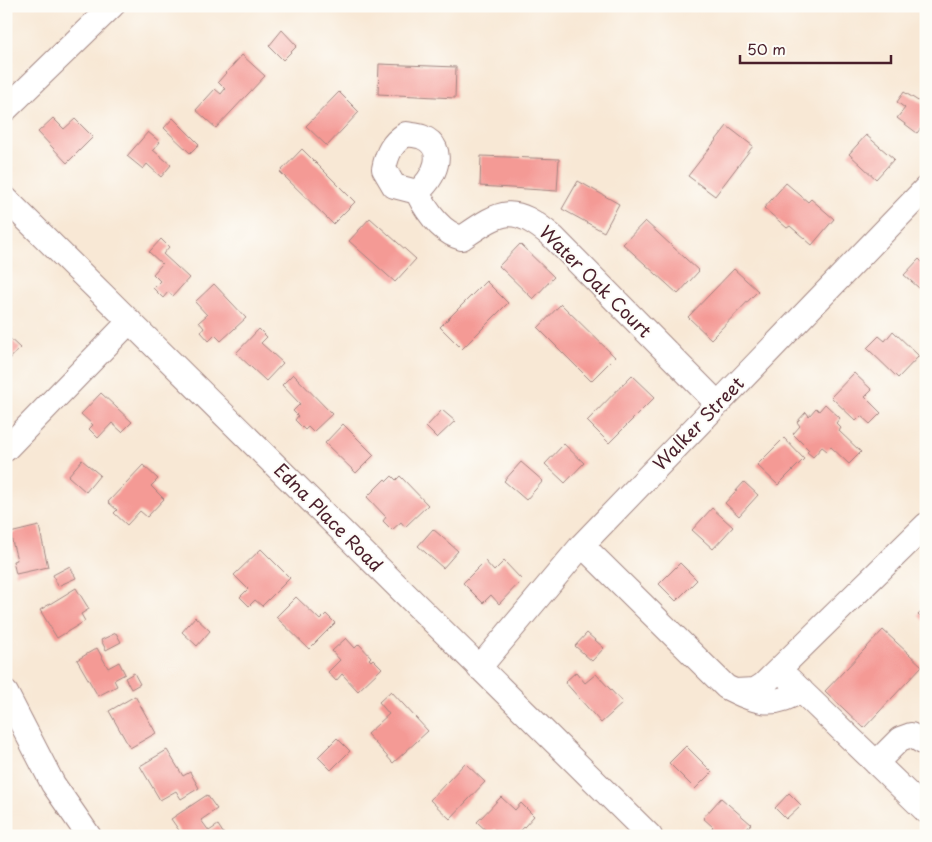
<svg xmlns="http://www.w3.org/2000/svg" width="932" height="842" font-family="'Playpen Sans',sans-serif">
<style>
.building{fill:#f49a95}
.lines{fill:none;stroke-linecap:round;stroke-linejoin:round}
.minor-casing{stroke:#a18480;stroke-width:26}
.minor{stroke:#fff;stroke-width:24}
.labels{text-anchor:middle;stroke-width:4;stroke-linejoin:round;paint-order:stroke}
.street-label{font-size:18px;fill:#4a1f2b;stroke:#fdfcf7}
</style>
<rect width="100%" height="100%" fill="#fdfcf7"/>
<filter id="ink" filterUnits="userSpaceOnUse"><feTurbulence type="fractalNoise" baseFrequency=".02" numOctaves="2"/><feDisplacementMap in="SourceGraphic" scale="10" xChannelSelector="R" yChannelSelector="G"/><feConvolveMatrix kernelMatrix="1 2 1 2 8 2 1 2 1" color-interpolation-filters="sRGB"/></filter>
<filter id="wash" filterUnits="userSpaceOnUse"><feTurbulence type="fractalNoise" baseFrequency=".0096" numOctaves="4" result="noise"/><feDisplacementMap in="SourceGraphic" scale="20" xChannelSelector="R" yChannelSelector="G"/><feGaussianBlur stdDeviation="1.12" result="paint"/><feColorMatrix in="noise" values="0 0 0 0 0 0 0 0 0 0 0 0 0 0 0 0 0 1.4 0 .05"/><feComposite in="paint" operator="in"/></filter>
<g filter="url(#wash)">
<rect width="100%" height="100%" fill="#f8e8d5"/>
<g id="blocks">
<path class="building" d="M 282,30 L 297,46 L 283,60 L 269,46 Z
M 242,55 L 265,76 L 216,128 L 196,110 L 215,89 L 221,94 L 225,89 L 218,82 Z
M 379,64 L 456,67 L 455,98 L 378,94 Z
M 339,92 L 359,112 L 327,146 L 306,126 Z
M 904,92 L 926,106 L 926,122 L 917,133 L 897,118 L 905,108 L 897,102 Z
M 53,118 L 64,129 L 75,119 L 93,137 L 67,163 L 38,132 Z
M 173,118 L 199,144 L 190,153 L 164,128 Z
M 727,126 L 753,146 L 715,196 L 688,176 Z
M 148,132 L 160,142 L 153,150 L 171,165 L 161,177 L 147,164 L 143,169 L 127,156 Z
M 866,135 L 894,159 L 876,179 L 849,154 Z
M 302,149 L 355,202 L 333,224 L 280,172 Z
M 481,156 L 559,159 L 557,191 L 480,186 Z
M 578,181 L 619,204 L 604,232 L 562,209 Z
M 786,183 L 808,202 L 811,199 L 834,219 L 812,245 L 790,226 L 787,228 L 764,208 Z
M 370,218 L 416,259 L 395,282 L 349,241 Z
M 645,221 L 699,271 L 678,294 L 623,244 Z
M 161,239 L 169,247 L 163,254 L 189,278 L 173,296 L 168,292 L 163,298 L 153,288 L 160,281 L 153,274 L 162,264 L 149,252 Z
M 520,244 L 554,277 L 533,299 L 499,266 Z
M 919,259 L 923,263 L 926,260 L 926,294 L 904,275 Z
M 734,269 L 758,291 L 711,339 L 688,317 Z
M 486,281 L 508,303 L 462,349 L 440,327 Z
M 214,284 L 246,318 L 221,341 L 215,335 L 209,341 L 201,332 L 204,328 L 199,322 L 207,315 L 195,302 Z
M 561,304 L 615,357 L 591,381 L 538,328 Z
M 259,329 L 267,337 L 261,343 L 283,363 L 266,381 L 236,353 Z
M 893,331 L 919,356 L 898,378 L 867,348 L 879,336 L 885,341 Z
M 6,335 L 20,348 L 6,363 Z
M 854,373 L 872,390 L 865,397 L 881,413 L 870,424 L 861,416 L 856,421 L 831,397 Z
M 293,374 L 332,414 L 313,432 L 308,427 L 305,430 L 295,420 L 298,416 L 293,411 L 300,404 L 282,385 Z
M 632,375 L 655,397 L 609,443 L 587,421 Z
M 101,393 L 132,422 L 122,432 L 112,423 L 98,438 L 89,429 L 93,425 L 81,414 Z
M 825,404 L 840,418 L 836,423 L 841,428 L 839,431 L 861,452 L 849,464 L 831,447 L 827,451 L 822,447 L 813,457 L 807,452 L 809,450 L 793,434 L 800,426 L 797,422 L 806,412 L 809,416 L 816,408 L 819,411 Z
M 442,410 L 455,421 L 437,438 L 426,427 Z
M 343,424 L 374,455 L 356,473 L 325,443 Z
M 784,438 L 804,459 L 778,485 L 757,465 Z
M 564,444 L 584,463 L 565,483 L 545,464 Z
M 82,460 L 100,475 L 86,492 L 68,476 Z
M 521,462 L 543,481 L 526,500 L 504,481 Z
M 143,465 L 158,479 L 151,486 L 164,499 L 147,517 L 140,511 L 127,525 L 114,513 L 117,510 L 108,502 Z
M 392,476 L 396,480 L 400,476 L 428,505 L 405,527 L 401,522 L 392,530 L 383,521 L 386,517 L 367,497 L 385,479 L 387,481 Z
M 744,482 L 758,495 L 739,516 L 725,503 Z
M 712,508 L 733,527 L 713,549 L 692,530 Z
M 39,526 L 48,567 L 16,574 L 13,561 L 17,560 L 10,533 Z
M 433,529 L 458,551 L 443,568 L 418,546 Z
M 261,549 L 290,578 L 262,606 L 255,600 L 249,606 L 240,597 L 248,589 L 234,575 Z
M 485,561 L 494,571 L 504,561 L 522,580 L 499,604 L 491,595 L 483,603 L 463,583 Z
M 680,563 L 697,580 L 676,601 L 659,584 Z
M 70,566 L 76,578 L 58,586 L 53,575 Z
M 76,588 L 89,609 L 81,614 L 85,621 L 57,638 L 40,610 Z
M 296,597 L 320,620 L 326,614 L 335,623 L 309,649 L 276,617 Z
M 926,607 L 926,623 L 918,615 Z
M 195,617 L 210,631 L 197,646 L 182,632 Z
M 883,630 L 922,666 L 864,728 L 825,691 Z
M 116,633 L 121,642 L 106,650 L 101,640 Z
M 587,633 L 604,648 L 592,661 L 575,646 Z
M 346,638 L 355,648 L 359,644 L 371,657 L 369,659 L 371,661 L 373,659 L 382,668 L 358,691 L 342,674 L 336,681 L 328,672 L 340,660 L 332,651 Z
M 97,648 L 108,668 L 119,662 L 125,674 L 114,680 L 117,686 L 98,696 L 77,660 Z
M 576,672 L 585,683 L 596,674 L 623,703 L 601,723 L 565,682 Z
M 134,673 L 140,684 L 131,689 L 125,678 Z
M 391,691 L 428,731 L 393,763 L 367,734 L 389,714 L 379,702 Z
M 135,696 L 156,733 L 130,748 L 109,711 Z
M 337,738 L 350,751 L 331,770 L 318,757 Z
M 686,746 L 712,772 L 695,789 L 669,763 Z
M 167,750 L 183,776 L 190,772 L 199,788 L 181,799 L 176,791 L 160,800 L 140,766 Z
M 465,763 L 485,782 L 450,819 L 430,800 Z
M 789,793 L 801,805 L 786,819 L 775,808 Z
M 207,795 L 217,809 L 201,820 L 209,831 L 218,825 L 225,836 L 183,836 L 171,819 Z
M 501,797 L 515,810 L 521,803 L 534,816 L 516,836 L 502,836 L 495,829 L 490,834 L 477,822 Z
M 721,798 L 751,824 L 741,836 L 715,836 L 710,831 L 713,827 L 703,818 Z"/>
</g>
</g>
<g filter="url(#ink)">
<use href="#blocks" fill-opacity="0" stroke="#a18480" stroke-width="1"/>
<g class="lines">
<defs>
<path id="minor" d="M 6,109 L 112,6
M 406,134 C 411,135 417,135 422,137 C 449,148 434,180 417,192 L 394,186 L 384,169 C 387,153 392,143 406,134 Z
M 417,192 C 426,210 441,233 462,238 C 503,210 512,203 553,237 L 718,404
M 6,199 L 650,836
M 6,449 L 130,321
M 582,545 L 726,687 C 754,701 773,710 801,690
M 479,668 L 582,545 L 926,188
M 789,679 L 926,811
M 735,691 L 755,690 L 763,685 L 926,525
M 6,693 L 53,784 L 89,836
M 876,763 L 900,739 L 911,735 L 926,744"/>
</defs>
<use href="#minor" class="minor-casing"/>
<use href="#minor" class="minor"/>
</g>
</g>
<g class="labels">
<g class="street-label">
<text transform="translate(595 282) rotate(45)" y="6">Water Oak Court</text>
<text transform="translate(699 424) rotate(-46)" y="6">Walker Street</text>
<text transform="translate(328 518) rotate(45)" y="6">Edna Place Road</text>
</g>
</g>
<rect width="932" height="842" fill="none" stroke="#fdfcf7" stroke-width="25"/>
<path d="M740 55v8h151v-8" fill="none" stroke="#4a1f2b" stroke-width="2.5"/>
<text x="747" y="55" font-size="15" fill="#4a1f2b" stroke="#fdfcf7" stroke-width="4" paint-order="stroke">50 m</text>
</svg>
